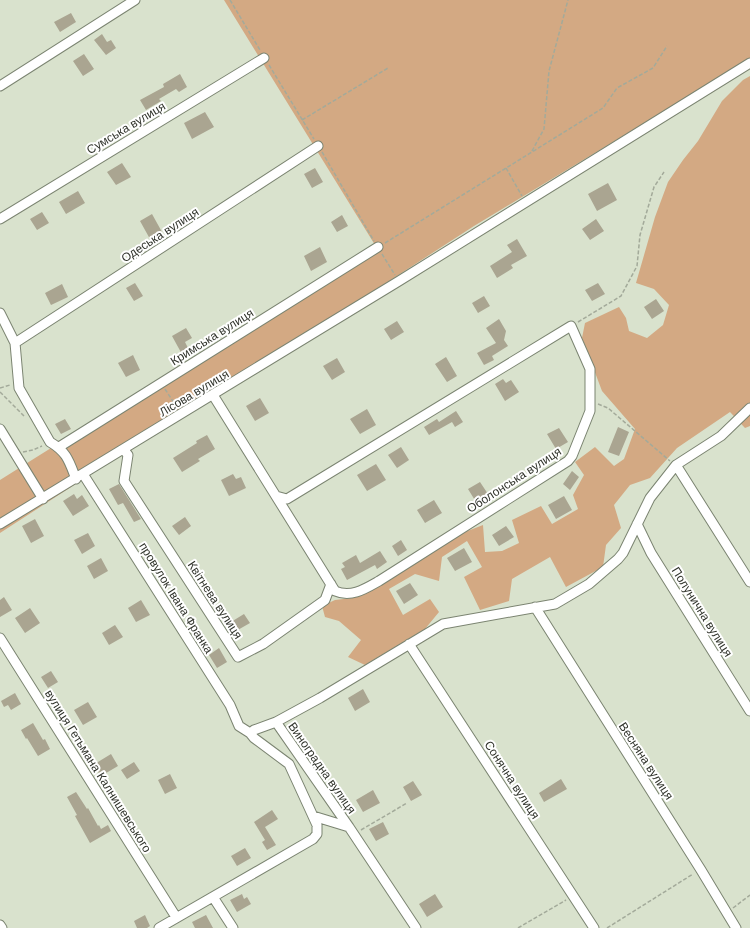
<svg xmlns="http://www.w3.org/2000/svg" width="750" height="928" font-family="Helvetica,sans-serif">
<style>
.green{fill:#d3a983}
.building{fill:#aaa591}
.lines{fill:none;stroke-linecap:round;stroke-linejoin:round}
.street-casing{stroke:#7b8471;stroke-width:11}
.path{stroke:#a3aa9a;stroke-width:1.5;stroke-dasharray:4 2;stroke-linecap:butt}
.street{stroke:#fff;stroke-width:9}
.labels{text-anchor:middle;stroke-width:4;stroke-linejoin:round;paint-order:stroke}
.street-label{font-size:12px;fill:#30332b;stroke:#fff}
</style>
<rect width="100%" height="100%" fill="#d9e2cd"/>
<path class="green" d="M 224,0 L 750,0 L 750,59 L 474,226 L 0,533 L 0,480 L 375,245 Z
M 750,76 L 750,426 L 745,428 L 730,412 L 677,448 L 650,478 L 630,485 L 614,505 L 621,528 L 606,545 L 603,567 L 566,587 L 550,557 L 512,579 L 509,601 L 480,610 L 464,577 L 482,567 L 467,541 L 442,557 L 439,581 L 415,574 L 389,589 L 403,615 L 430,599 L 439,612 L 425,629 L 365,665 L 348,657 L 361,640 L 339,621 L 325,617 L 322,606 L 335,600 L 352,598 L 465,532 L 483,525 L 485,552 L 502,551 L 519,543 L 512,520 L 541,506 L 552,524 L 578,509 L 573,495 L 584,475 L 575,462 L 595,447 L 614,466 L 624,459 L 635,429 L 602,391 L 582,338 L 585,323 L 619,307 L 626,318 L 629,331 L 647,338 L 663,325 L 669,305 L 654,289 L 636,283 L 655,217 L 668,182 L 683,160 L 698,141 L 722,101 L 743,80 Z"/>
<path class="building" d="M 71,13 L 76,22 L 60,32 L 54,22 Z
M 102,34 L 107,42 L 111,40 L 116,48 L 106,55 L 94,40 Z
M 84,54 L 94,69 L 83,76 L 73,61 Z
M 180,74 L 187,87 L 179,92 L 176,89 L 159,99 L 161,101 L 146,110 L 140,100 L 164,87 L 163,84 Z
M 205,112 L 214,127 L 192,139 L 184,123 Z
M 122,163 L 131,177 L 116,185 L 107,172 Z
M 315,168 L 323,182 L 312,188 L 304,174 Z
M 608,183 L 617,200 L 597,211 L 588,194 Z
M 78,191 L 85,203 L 66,214 L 59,202 Z
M 42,212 L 49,223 L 37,230 L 30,219 Z
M 152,214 L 162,232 L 150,239 L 140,221 Z
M 342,215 L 348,226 L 337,232 L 331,222 Z
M 596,219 L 604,231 L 590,240 L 582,229 Z
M 517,239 L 527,256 L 511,265 L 513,268 L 497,278 L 490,266 L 512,252 L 507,245 Z
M 320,247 L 327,262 L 311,271 L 304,256 Z
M 135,283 L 143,296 L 134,301 L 126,288 Z
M 598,283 L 605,294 L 592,301 L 585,290 Z
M 62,284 L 68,297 L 51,305 L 45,293 Z
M 484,296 L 490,306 L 478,313 L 472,303 Z
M 656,299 L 664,311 L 652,319 L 644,307 Z
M 499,319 L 506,331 L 504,340 L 508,346 L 492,356 L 494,360 L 484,365 L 477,353 L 496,343 L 486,328 Z
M 397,321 L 404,332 L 391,340 L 384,329 Z
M 186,328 L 192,338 L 185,342 L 190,352 L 183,356 L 172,336 Z
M 133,355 L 140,370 L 126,377 L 118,363 Z
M 446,357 L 457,376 L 447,382 L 435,364 Z
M 337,358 L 345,372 L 332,380 L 323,366 Z
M 503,379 L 506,383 L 511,380 L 519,392 L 505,401 L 495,384 Z
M 260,398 L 269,413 L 255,421 L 246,406 Z
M 367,409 L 376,425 L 360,434 L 350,419 Z
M 456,411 L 463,422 L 455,427 L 452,422 L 429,435 L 424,427 L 437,419 L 439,422 Z
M 65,419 L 71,429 L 61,434 L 55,424 Z
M 618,427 L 629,432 L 619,456 L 608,452 Z
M 559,428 L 568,442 L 556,449 L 547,434 Z
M 207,435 L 215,449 L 198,459 L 200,461 L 182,472 L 173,458 L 197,443 L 196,441 Z
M 401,447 L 409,460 L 397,468 L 388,455 Z
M 376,464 L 386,480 L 367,491 L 357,475 Z
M 572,471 L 579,477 L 570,490 L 563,484 Z
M 233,474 L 236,479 L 241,477 L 246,488 L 229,496 L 221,480 Z
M 480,482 L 488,494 L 476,502 L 468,489 Z
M 119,484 L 141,519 L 134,522 L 123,503 L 118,505 L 109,489 Z
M 74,494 L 77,499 L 82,495 L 89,506 L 73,516 L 63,501 Z
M 564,496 L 572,510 L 556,519 L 548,505 Z
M 434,500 L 442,513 L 425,523 L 417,510 Z
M 185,517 L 191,526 L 179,535 L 172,526 Z
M 35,519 L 44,536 L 31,543 L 22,526 Z
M 506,526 L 514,537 L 499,546 L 492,535 Z
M 88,533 L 95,546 L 82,554 L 74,540 Z
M 401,540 L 407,550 L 398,556 L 392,546 Z
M 464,548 L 472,562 L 455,571 L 447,558 Z
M 380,551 L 387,562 L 377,569 L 375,565 L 347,580 L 341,569 L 345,567 L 342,563 L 356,555 L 360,563 Z
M 101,558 L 108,571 L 94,579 L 87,566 Z
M 410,583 L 418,595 L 404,604 L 396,591 Z
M 4,597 L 12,610 L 0,617 L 0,600 Z
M 141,600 L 150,615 L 136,622 L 128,608 Z
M 30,608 L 40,623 L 25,633 L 15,618 Z
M 244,614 L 250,623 L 236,631 L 231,622 Z
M 115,625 L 123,637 L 109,645 L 102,633 Z
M 219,648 L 227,662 L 217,668 L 209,655 Z
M 51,671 L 58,682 L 48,688 L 41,677 Z
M 363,689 L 370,702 L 355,711 L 348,698 Z
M 15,693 L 21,704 L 11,710 L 8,705 L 4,707 L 1,701 Z
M 88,702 L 97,717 L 83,725 L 74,710 Z
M 33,723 L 43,740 L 45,739 L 50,749 L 38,756 L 27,738 L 26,739 L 21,730 Z
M 111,754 L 118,766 L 101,776 L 93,765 Z
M 134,762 L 140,771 L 127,779 L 121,770 Z
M 170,774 L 177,788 L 165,794 L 158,780 Z
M 561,779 L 567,789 L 544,802 L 539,793 Z
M 413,781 L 422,795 L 411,801 L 403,787 Z
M 373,790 L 380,803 L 363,812 L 356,800 Z
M 76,792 L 87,809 L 88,808 L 98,826 L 99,825 L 101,829 L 108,825 L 111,831 L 90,843 L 75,816 L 77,815 L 67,797 Z
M 272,810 L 278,819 L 265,827 L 276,845 L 267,850 L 262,842 L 265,840 L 254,822 Z
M 383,822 L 389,834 L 376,841 L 369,829 Z
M 245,848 L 251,858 L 237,866 L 231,856 Z
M 242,894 L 244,899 L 247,897 L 251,904 L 237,912 L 230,900 Z
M 435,894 L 443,907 L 427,917 L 419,904 Z
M 145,915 L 150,926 L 147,928 L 137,928 L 134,921 Z
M 206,915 L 213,928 L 195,928 L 192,922 Z"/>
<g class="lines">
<defs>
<path id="street" d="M 0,86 L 135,0
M 0,219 L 264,58
M 0,313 L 15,343 L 19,388 L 50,442 C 67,452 69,461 76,479
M 15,343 L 318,146
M 213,395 L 335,591 C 351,598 365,589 379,581 L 568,461 L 572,456 L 590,411 L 590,369 L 571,326 L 287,499 L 276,496
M 0,429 L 43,499
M 59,447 L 378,247
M 124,450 L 128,455 L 124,481 L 238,657 L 263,644 L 325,600 L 331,584
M 676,465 L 750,582
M 83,474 L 230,705 L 239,726 L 250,733
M 0,524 L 399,281 L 750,63
M 637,524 L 651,553 L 750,711
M 535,607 L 701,870 L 736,928
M 0,638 L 176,917
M 409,644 L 594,928
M 276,722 L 349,827
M 313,816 L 349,827 L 416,928
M 213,897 L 233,928
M 0,925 L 2,928
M 159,928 L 313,839 L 317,834 L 317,825 L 289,764 L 254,738 L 250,733 L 254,730 L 276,722 L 320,698 L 443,624 L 555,604 L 589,584 L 618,559 L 623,553 L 650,498 L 676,465 L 721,436 L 750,408"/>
</defs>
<use href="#street" class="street-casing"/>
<path class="path" d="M 230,0 L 260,50
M 269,65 L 314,139
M 302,120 L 388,68
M 532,151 L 544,129 L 549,71 L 568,0
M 322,152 L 374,241
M 506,168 L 522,196
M 385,243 L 603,108 L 617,88 L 653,68 L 667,46
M 382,254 L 395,275
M 578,322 L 621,296 L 637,266 L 640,235 L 654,187 L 664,172
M 0,388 L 10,385
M 165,389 L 176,406
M 0,392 L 24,416
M 598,404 L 608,408 L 670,461
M 23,452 L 33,450 L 42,446
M 361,830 L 407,803
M 733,908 L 750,895
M 518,928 L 566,900
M 607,928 L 693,874"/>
<use href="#street" class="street"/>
</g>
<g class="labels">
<g class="street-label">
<text transform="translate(126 128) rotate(-31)" y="4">Сумська вулиця</text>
<text transform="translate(160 235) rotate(-33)" y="4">Одеська вулиця</text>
<text transform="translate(212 337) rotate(-32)" y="4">Кримська вулиця</text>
<text transform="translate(194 393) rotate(-31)" y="4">Лісова вулиця</text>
<text transform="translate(514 480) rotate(-33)" y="4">Оболонська вулиця</text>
<text transform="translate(176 598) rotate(58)" y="4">провулок Івана Франка</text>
<text transform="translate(215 600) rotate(57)" y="4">Квітнева вулиця</text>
<text transform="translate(702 612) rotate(58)" y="4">Полунична вулиця</text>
<text transform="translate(646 761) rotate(57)" y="4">Весняна вулиця</text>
<text transform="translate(322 768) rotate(55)" y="4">Виноградна вулиця</text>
<text transform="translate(98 771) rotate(58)" y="4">вулиця Гетьмана Калнишевського</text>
<text transform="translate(512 780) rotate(57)" y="4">Сонячна вулиця</text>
</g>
</g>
</svg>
